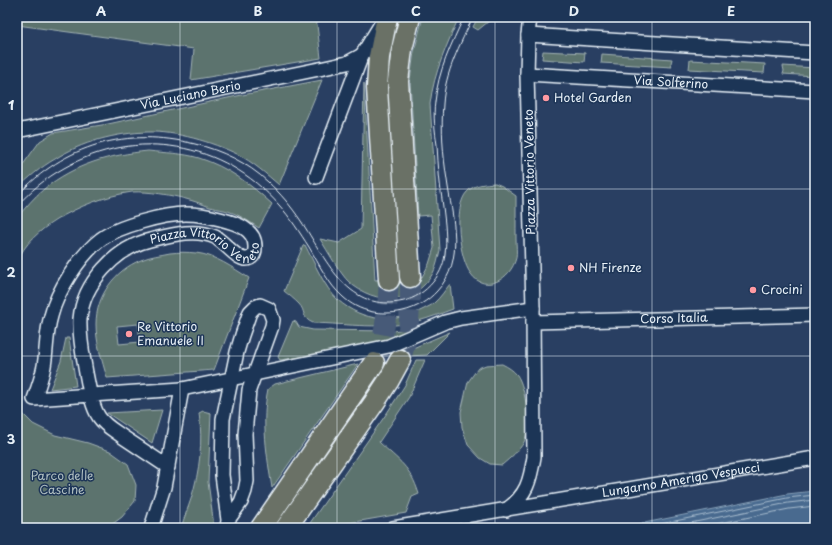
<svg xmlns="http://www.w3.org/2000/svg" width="832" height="545" font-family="'Playpen Sans',sans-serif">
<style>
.green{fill:#5c736e;stroke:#a2b2b3;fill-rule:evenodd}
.water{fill:#486b8f;stroke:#88a1b9}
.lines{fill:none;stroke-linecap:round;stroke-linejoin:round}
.shore{stroke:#a8bbce;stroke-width:1}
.primary-tunnel{stroke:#465a78;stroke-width:20;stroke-dasharray:20 10;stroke-linecap:butt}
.street-casing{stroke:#e8f1f8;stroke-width:16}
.primary-casing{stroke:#e8f1f8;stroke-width:23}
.street{stroke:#1d3557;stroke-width:13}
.primary{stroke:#6a7166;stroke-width:20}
.tram{stroke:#e8f1f8;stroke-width:1}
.grid{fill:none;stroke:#e8f1f8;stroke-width:1;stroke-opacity:0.55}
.poi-dot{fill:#ff9aa2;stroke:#1d3557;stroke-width:1.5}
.labels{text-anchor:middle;stroke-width:3;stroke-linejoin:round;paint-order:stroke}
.street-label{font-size:12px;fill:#e8f1f8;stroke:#1d3557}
.poi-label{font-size:12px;fill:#e8f1f8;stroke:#1d3557;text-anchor:start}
.park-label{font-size:12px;fill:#b0bfc1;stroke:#1d3557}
.neatline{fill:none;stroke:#e8f1f8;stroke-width:1.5}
.grid-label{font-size:13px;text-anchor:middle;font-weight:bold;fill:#e8f1f8}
</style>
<rect width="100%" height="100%" fill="#293f62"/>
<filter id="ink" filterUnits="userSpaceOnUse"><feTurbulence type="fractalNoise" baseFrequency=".025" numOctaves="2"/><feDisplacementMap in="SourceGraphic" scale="8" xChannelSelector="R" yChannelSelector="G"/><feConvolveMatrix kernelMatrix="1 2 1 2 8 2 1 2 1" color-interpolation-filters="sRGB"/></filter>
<g filter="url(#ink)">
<path class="green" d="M 17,17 L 316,17 L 321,58 L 191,80 L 194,49 L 17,25 Z
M 423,17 L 459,17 C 447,45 434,72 430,104 L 440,250 C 438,258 437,266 433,273 C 415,306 375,305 349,282 C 341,275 327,250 320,239 L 339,243 L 361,229 L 364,83 L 375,280 L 422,277 L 429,264 L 434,248 L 431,215 L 418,216 L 410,80 L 414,52 Z
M 478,17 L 494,17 L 478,30 L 473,27 Z
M 543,51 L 585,53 L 584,62 L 542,59 Z
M 602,54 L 672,59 L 671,63 L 672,67 L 601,63 Z
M 690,60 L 765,64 L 764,73 L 689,69 Z
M 783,66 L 815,68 L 815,76 L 783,74 L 784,71 Z
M 322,80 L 279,185 C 266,174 253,162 237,154 C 212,142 176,131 147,132 C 116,133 81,142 55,159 C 41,167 28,178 17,189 L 17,173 L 40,141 L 53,133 L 108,124 L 237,96 Z
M 148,151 C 165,153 183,153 199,158 C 228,167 250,184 272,204 L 259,228 C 248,221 237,213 224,210 C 219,209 214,208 210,207 C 202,204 194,201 186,199 C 171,195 148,191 132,192 C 105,196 79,206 56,220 C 40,230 24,244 17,262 L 17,218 C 25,208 34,197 44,189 C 75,164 109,155 148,151 Z
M 495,183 L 502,186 L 516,196 C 516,211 516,225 516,239 C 516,245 517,252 516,258 C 511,279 485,294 471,274 C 459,259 453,206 467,192 C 474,184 485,184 495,183 Z
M 305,245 C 314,262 324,287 338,300 C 363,322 395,324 424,309 C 427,307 431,306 434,303 C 440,298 445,290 450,284 L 453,309 C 442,313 430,318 418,321 C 385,330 347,324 313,323 C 301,318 306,311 299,304 C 294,299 289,295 284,291 L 303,246 Z
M 170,253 C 179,252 187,252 196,253 C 215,255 233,268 249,278 L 214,370 L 107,378 C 102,360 96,343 96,324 C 96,296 115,270 141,260 C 150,256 161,255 170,253 ZM 138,324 L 140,342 L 119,344 L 117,326 Z
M 454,312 L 454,315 L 389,341 L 317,355 L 280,360 L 278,357 L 293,321 L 296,322 L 299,327 L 313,330 L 393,331 L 417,327 Z
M 450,332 L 427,355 L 407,356 L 413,348 Z
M 66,338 L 69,338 L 76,386 L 50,389 L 61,361 Z
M 416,360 L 425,360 L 409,397 L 379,442 C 400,462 410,466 419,494 L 412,497 L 406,513 L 326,527 L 318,528 L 312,526 L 310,523 L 387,413 L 405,385 Z
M 358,364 L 272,488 C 267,456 261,421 268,389 L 275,384 Z
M 502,364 C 508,367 513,370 517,375 C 526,388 531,428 524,442 C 519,451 510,458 502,465 L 490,464 L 480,458 L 468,445 L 462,427 L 461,412 L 468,382 L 478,368 L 486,365 Z
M 17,403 L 22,413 L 33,424 L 55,435 L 88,443 L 110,451 L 128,464 L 136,485 L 135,501 L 122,517 L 107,528 L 17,528 Z
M 162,410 L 152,443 L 107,413 Z
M 203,411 L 211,413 L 208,482 L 214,526 L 213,528 L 181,528 C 184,518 188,508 191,499 C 200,470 203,442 199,413 Z"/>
<path class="water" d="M 815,491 L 815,528 L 620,528 L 787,494 Z"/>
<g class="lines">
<path class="shore" d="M 641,528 L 787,498 L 815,495
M 666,528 L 788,503 L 815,500
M 696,528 L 789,509 L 815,506"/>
<path class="primary-tunnel" d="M 400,360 C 411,334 410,305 410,277
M 374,363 C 386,336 387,310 389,280"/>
<defs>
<g id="street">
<path d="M 528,35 L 815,53"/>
<path id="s1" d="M 527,74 L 815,91"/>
<path id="s2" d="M 17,131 L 324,68 L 347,63 L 362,55"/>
<path d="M 316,177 L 362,55 L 381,24"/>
<path id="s3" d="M 533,322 L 815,315"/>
<path id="s4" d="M 168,467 C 153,457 138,447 123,437 C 115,431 105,426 99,417 C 91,405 89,387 86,373 C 83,355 79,337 80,319 C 83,283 116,248 150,240 C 171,235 195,228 215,237 C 224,242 238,260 246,259 C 252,259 255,254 255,248 C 256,229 236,223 220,219 C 209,216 197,214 186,214 C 164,214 119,226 101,239 C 80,255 57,291 51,316 C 46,332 47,349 44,366 C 42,377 38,388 34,399 L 91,395 L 182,389 L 389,346 L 445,322 L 461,318 L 533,308"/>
<path d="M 506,510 C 527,495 530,481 534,457 L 533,308 L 527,74 L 528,35 L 530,17"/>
<path d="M 151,528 L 164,487 L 182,389"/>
<path d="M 227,528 L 228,520 L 222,475 L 223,419 L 237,352 L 242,335 L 250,312 L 255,307 L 260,305 L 269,309 L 273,320 L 272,326 L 249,390 L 245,434 L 247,481 L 245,491 L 241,502 L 228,520"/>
<path id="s5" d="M 393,528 L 815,458"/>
</g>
<path id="primary" d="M 387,17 L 379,57 L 377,88 L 389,280
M 410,277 L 398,81 L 402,49 L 410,17
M 261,528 L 374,363
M 286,528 L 374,403 L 389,380 L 400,360"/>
</defs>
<use href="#street" class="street-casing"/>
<use href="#primary" class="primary-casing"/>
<use href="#street" class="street"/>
<use href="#primary" class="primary"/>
<path class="tram" d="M 17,196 C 65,144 127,127 195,144 C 221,150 248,163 268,182 C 280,193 291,206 301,221 C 325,257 346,311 399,302 C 422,299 443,277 445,254 C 447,239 445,223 443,207 C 440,186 438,166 437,145 C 435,131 433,116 435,102 C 438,71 451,45 464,17
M 17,206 C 30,191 46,178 64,168 C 136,127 223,141 279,205 C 290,217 300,233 309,247 C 319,264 328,284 343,297 C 359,312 381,316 403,311 C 416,308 428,301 437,291 C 466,260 452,217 447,180 C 443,155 441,129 443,104 C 445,72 460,45 473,17"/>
</g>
</g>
<path class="grid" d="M 180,17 L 180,528M 337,17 L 337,528M 495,17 L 495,528M 652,17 L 652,528M 17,189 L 815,189M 17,356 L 815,356"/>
<g class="poi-dot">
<circle cx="546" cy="98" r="4"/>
<circle cx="571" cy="268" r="4"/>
<circle cx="753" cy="290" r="4"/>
<circle cx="129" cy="334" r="4"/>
</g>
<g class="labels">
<g class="street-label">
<text dy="4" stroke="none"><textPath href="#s1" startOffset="144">Via Solferino</textPath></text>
<text dy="4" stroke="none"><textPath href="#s2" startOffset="177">Via Luciano Berio</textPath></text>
<text transform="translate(530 172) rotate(-91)" y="4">Piazza Vittorio Veneto</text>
<text dy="4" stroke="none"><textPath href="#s4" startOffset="361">Piazza Vittorio Veneto</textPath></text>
<text dy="4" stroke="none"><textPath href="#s3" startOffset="141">Corso Italia</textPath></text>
<text dy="4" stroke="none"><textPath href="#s5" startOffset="292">Lungarno Amerigo Vespucci</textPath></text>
</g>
<g class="poi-label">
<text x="554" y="102">Hotel Garden</text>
<text x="579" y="272">NH Firenze</text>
<text x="761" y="294">Crocini</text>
<text x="137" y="331">Re Vittorio<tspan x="137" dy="14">Emanuele II</tspan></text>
</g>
<g class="park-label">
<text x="62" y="480">Parco delle<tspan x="62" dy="14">Cascine</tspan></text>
</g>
</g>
<rect width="832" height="545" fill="none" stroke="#1d3557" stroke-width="44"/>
<rect x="22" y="22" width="788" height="501" class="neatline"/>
<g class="grid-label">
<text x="101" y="16">A</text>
<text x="258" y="16">B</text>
<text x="416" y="16">C</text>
<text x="574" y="16">D</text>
<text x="731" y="16">E</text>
<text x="11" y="110">1</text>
<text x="11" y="277">2</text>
<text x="11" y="444">3</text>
</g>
</svg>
